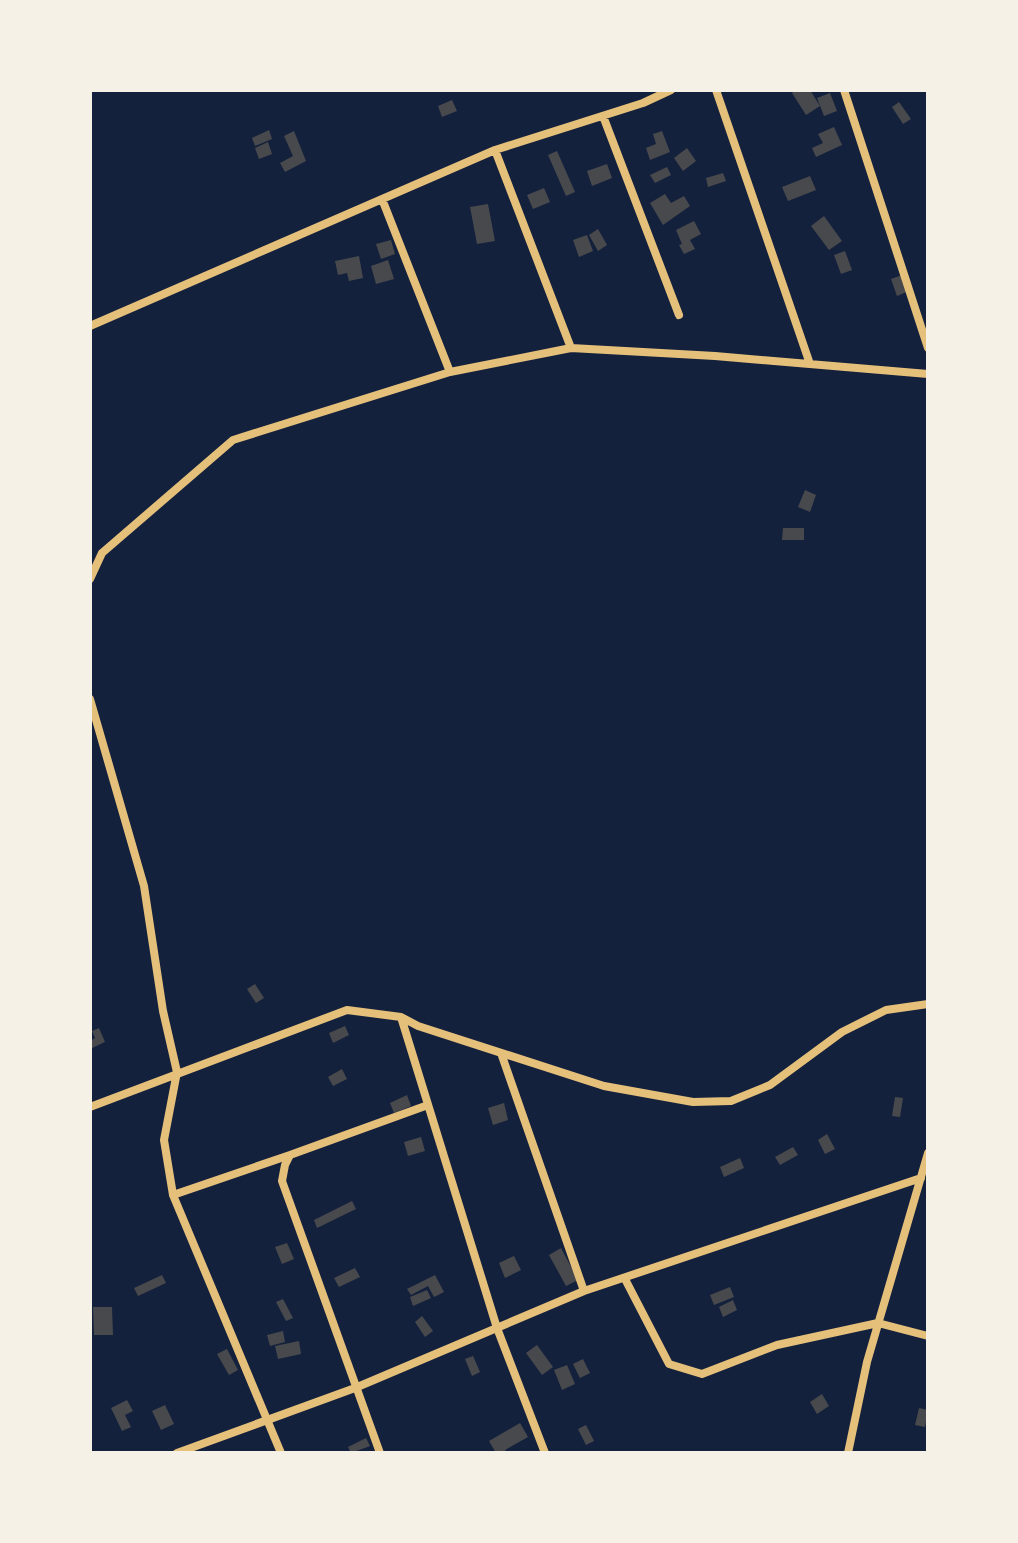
<svg xmlns="http://www.w3.org/2000/svg" width="1018" height="1543" font-family="Mulish,sans-serif">
<style>
.building{fill:#48494c}
.lines{fill:none;stroke-linecap:round;stroke-linejoin:round}
.minor{stroke:#e5c07b;stroke-width:8}
</style>
<rect width="100%" height="100%" fill="#14213d"/>
<path class="building" d="M 796,90 L 810,90 L 820,106 L 806,115 L 792,93 Z
M 830,93 L 837,111 L 824,116 L 817,98 Z
M 452,100 L 457,111 L 442,117 L 438,106 Z
M 899,102 L 911,119 L 903,124 L 892,107 Z
M 834,127 L 842,145 L 816,157 L 812,148 L 823,143 L 818,134 Z
M 269,130 L 272,139 L 255,146 L 252,138 Z
M 294,131 L 306,161 L 285,172 L 280,163 L 293,156 L 284,136 Z
M 662,131 L 670,152 L 650,160 L 646,148 L 656,144 L 653,134 Z
M 268,142 L 272,154 L 259,159 L 255,148 Z
M 687,148 L 696,161 L 683,171 L 674,158 Z
M 557,151 L 575,192 L 566,196 L 548,155 Z
M 607,164 L 612,178 L 592,186 L 587,171 Z
M 667,167 L 671,175 L 655,183 L 650,175 Z
M 723,173 L 726,181 L 708,187 L 706,178 Z
M 810,176 L 816,190 L 788,201 L 782,187 Z
M 544,188 L 550,202 L 533,209 L 527,195 Z
M 665,194 L 671,203 L 684,196 L 690,206 L 663,225 L 650,203 Z
M 488,204 L 495,241 L 477,244 L 470,207 Z
M 824,216 L 842,241 L 829,250 L 811,226 Z
M 694,221 L 701,234 L 690,240 L 695,249 L 684,254 L 679,245 L 682,244 L 676,230 Z
M 598,229 L 607,245 L 598,251 L 589,235 Z
M 587,235 L 593,251 L 579,257 L 573,240 Z
M 391,240 L 395,254 L 381,259 L 376,244 Z
M 845,251 L 852,270 L 841,274 L 834,255 Z
M 359,256 L 363,278 L 349,281 L 347,273 L 338,275 L 335,261 Z
M 388,260 L 394,279 L 376,284 L 371,266 Z
M 902,275 L 909,291 L 897,296 L 891,279 Z
M 805,490 L 816,495 L 810,512 L 798,507 Z
M 783,528 L 804,528 L 804,540 L 782,540 Z
M 255,984 L 264,998 L 256,1003 L 247,989 Z
M 345,1026 L 349,1035 L 333,1043 L 329,1033 Z
M 99,1028 L 105,1042 L 90,1049 L 90,1041 L 95,1038 L 92,1031 Z
M 342,1069 L 347,1079 L 333,1086 L 328,1077 Z
M 407,1095 L 411,1106 L 394,1113 L 390,1103 Z
M 895,1097 L 903,1098 L 900,1117 L 892,1116 Z
M 504,1103 L 508,1120 L 493,1125 L 488,1108 Z
M 827,1134 L 835,1149 L 825,1154 L 818,1140 Z
M 421,1137 L 425,1151 L 408,1156 L 404,1142 Z
M 793,1147 L 798,1155 L 780,1165 L 775,1157 Z
M 740,1158 L 744,1168 L 724,1177 L 720,1167 Z
M 352,1201 L 356,1209 L 317,1228 L 314,1220 Z
M 287,1243 L 294,1259 L 282,1264 L 275,1247 Z
M 561,1248 L 578,1280 L 566,1286 L 549,1255 Z
M 514,1256 L 521,1270 L 505,1278 L 499,1263 Z
M 355,1268 L 360,1277 L 339,1287 L 334,1278 Z
M 162,1275 L 166,1283 L 138,1296 L 134,1288 Z
M 435,1275 L 444,1292 L 434,1297 L 428,1286 L 411,1295 L 407,1289 Z
M 730,1287 L 734,1297 L 714,1305 L 710,1295 Z
M 427,1290 L 431,1298 L 413,1306 L 410,1297 Z
M 283,1299 L 293,1318 L 286,1321 L 276,1302 Z
M 733,1300 L 737,1310 L 723,1317 L 719,1307 Z
M 93,1307 L 112,1307 L 113,1335 L 94,1335 Z
M 422,1316 L 433,1331 L 425,1337 L 415,1322 Z
M 283,1331 L 285,1342 L 270,1346 L 267,1335 Z
M 299,1341 L 301,1354 L 278,1359 L 275,1346 Z
M 537,1345 L 553,1367 L 542,1375 L 526,1353 Z
M 227,1349 L 238,1370 L 229,1375 L 217,1354 Z
M 473,1356 L 480,1372 L 472,1376 L 465,1359 Z
M 583,1359 L 590,1373 L 580,1378 L 573,1364 Z
M 567,1365 L 575,1384 L 562,1390 L 554,1370 Z
M 822,1394 L 829,1406 L 817,1414 L 810,1402 Z
M 127,1400 L 133,1411 L 125,1415 L 131,1427 L 122,1431 L 111,1408 Z
M 165,1405 L 174,1424 L 161,1430 L 152,1411 Z
M 919,1408 L 928,1410 L 925,1427 L 915,1425 Z
M 520,1423 L 528,1437 L 505,1450 L 507,1453 L 496,1453 L 489,1441 Z
M 586,1425 L 594,1441 L 586,1445 L 578,1429 Z
M 366,1438 L 370,1446 L 351,1453 L 348,1447 Z"/>
<g class="lines">
<path class="minor" d="M 716,90 L 810,364
M 844,90 L 928,348
M 603,116 L 679,315
M 495,150 L 571,348
M 382,199 L 450,372
M 90,326 L 495,150 L 643,103 L 671,90
M 90,579 L 102,553 L 233,440 L 450,372 L 571,348 L 715,356 L 928,374
M 90,699 L 144,886 L 163,1011 L 177,1072 L 164,1140 L 173,1195 L 281,1453
M 401,1017 L 497,1328 L 545,1453
M 501,1053 L 584,1291
M 90,1107 L 347,1010 L 401,1017 L 418,1026 L 604,1086 L 693,1102 L 731,1101 L 770,1085 L 842,1032 L 886,1010 L 928,1004
M 173,1195 L 290,1155
M 625,1279 L 669,1364 L 702,1374 L 777,1345 L 878,1323 L 928,1336
M 177,1453 L 355,1388 L 584,1291 L 921,1178
M 380,1453 L 282,1181 L 285,1165 L 290,1155 L 428,1105
M 848,1453 L 867,1362 L 928,1153"/>
</g>
<rect width="1018" height="1543" fill="none" stroke="#f6f1e7" stroke-width="184"/>
</svg>
